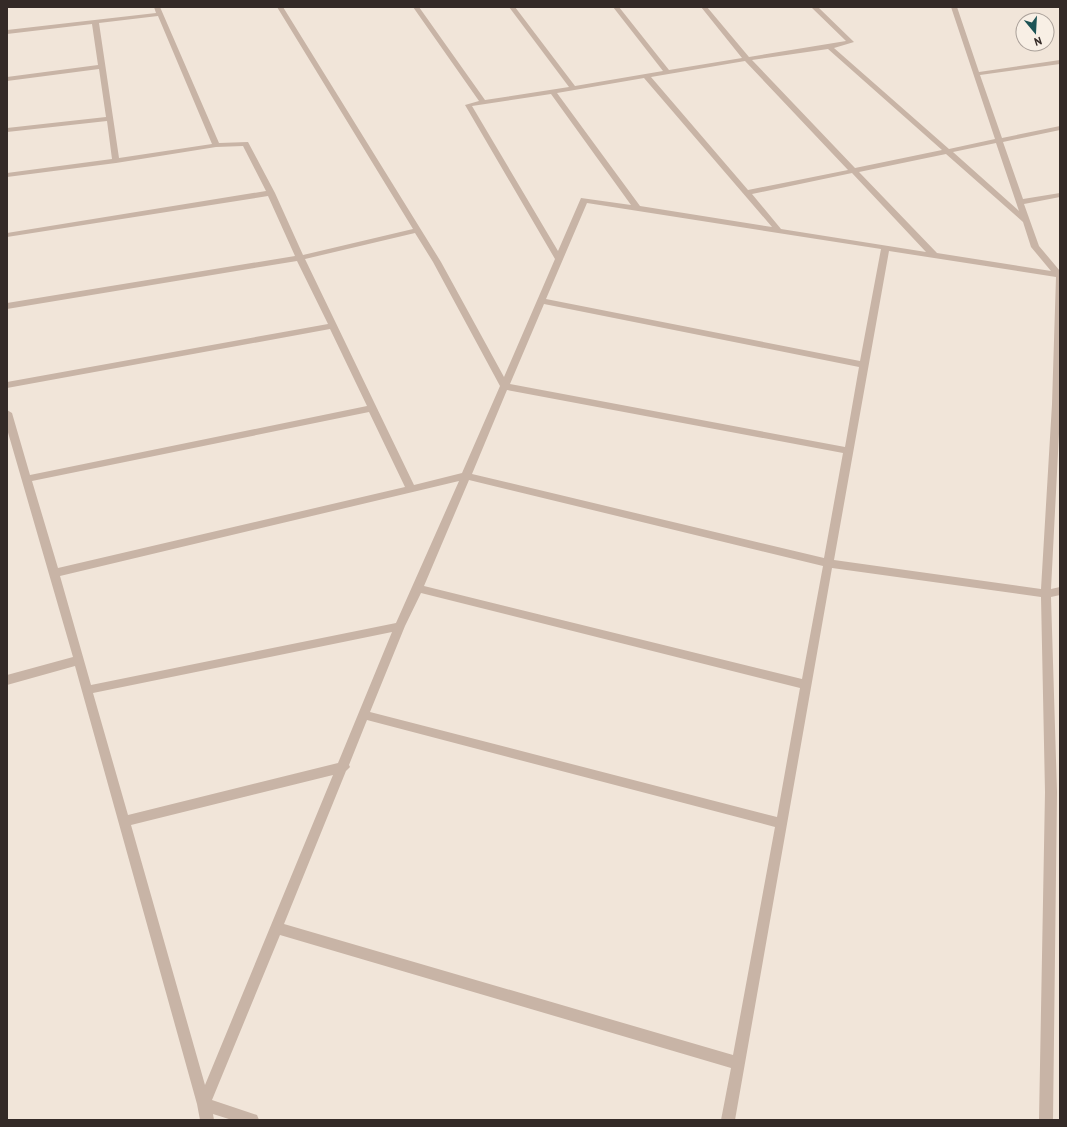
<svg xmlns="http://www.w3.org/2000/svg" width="1067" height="1127" font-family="'PT Sans',sans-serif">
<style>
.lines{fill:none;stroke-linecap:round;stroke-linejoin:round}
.minor{fill:#c8b4a6;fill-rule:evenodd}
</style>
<rect width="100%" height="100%" fill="#f1e5d9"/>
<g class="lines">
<path class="minor" d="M 154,7 L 160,7 L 219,143 L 248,142 L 275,193 L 303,255 L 413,229 L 277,7 L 283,7 L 441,262 L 504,377 L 555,259 L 465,105 L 479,101 L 413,7 L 419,7 L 485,100 L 569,87 L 509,7 L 515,7 L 575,86 L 663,71 L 613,7 L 619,7 L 669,70 L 742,58 L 701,7 L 707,7 L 749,57 L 846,41 L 811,7 L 818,7 L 854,42 L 834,48 L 949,149 L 995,139 L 951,7 L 957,7 L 979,72 L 1060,60 L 1060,64 L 980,75 L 1002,138 L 1060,126 L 1060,130 L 1003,142 L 1023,199 L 1060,193 L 1060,197 L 1024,204 L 1039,246 L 1060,271 L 1060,414 L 1051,589 L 1060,587 L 1060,595 L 1051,597 L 1057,792 L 1053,1120 L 1039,1120 L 1045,792 L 1041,597 L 832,568 L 735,1120 L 721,1120 L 731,1068 L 280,935 L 212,1100 L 257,1115 L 259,1120 L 232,1120 L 213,1114 L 214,1120 L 200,1120 L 197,1104 L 75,666 L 7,685 L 7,675 L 73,657 L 7,429 L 7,410 L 12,413 L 30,475 L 367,406 L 330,329 L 7,388 L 7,382 L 328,324 L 297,261 L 7,309 L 7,303 L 295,256 L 268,196 L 7,237 L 7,233 L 266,191 L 243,146 L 216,147 L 116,163 L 7,177 L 7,173 L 112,159 L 107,121 L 7,132 L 7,128 L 106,117 L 99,69 L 7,81 L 7,77 L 98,65 L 92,24 L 7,34 L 7,30 L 156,13 ZM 158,16 L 212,144 L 119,158 L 99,23 ZM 828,49 L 942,150 L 855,168 L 752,60 ZM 745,61 L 848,170 L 748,190 L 651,77 ZM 644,78 L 772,227 L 640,206 L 557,93 ZM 551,94 L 631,205 L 581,198 L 558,251 L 472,106 ZM 996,143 L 1019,211 L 953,152 ZM 946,154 L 1023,222 L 1031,247 L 1051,271 L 937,253 L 859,172 ZM 852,173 L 926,252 L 781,229 L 752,194 ZM 587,203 L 881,249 L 860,361 L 546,299 ZM 415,233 L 433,262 L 500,386 L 462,473 L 414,485 L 305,259 ZM 889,251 L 1056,277 L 1052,404 L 1041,589 L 834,560 ZM 544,304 L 859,367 L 845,447 L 510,384 ZM 507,390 L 843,453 L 824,558 L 472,474 ZM 369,412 L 405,487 L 58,568 L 32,481 ZM 469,480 L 823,566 L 802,679 L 424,586 ZM 459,481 L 396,623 L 91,685 L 60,576 ZM 421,593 L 800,688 L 777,817 L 370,712 L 405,626 ZM 392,632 L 338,763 L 128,815 L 93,693 ZM 367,720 L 775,827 L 733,1055 L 284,924 L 346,771 L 350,767 L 349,765 ZM 333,775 L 205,1085 L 131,825 Z"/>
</g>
<rect width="1067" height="1127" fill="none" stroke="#342a27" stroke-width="16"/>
<g transform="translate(1035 32) rotate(162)"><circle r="19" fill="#f8efe5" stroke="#aaa099"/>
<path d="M0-3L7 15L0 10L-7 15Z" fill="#1d5355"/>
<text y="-6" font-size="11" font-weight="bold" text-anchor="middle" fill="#342a27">N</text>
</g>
</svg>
